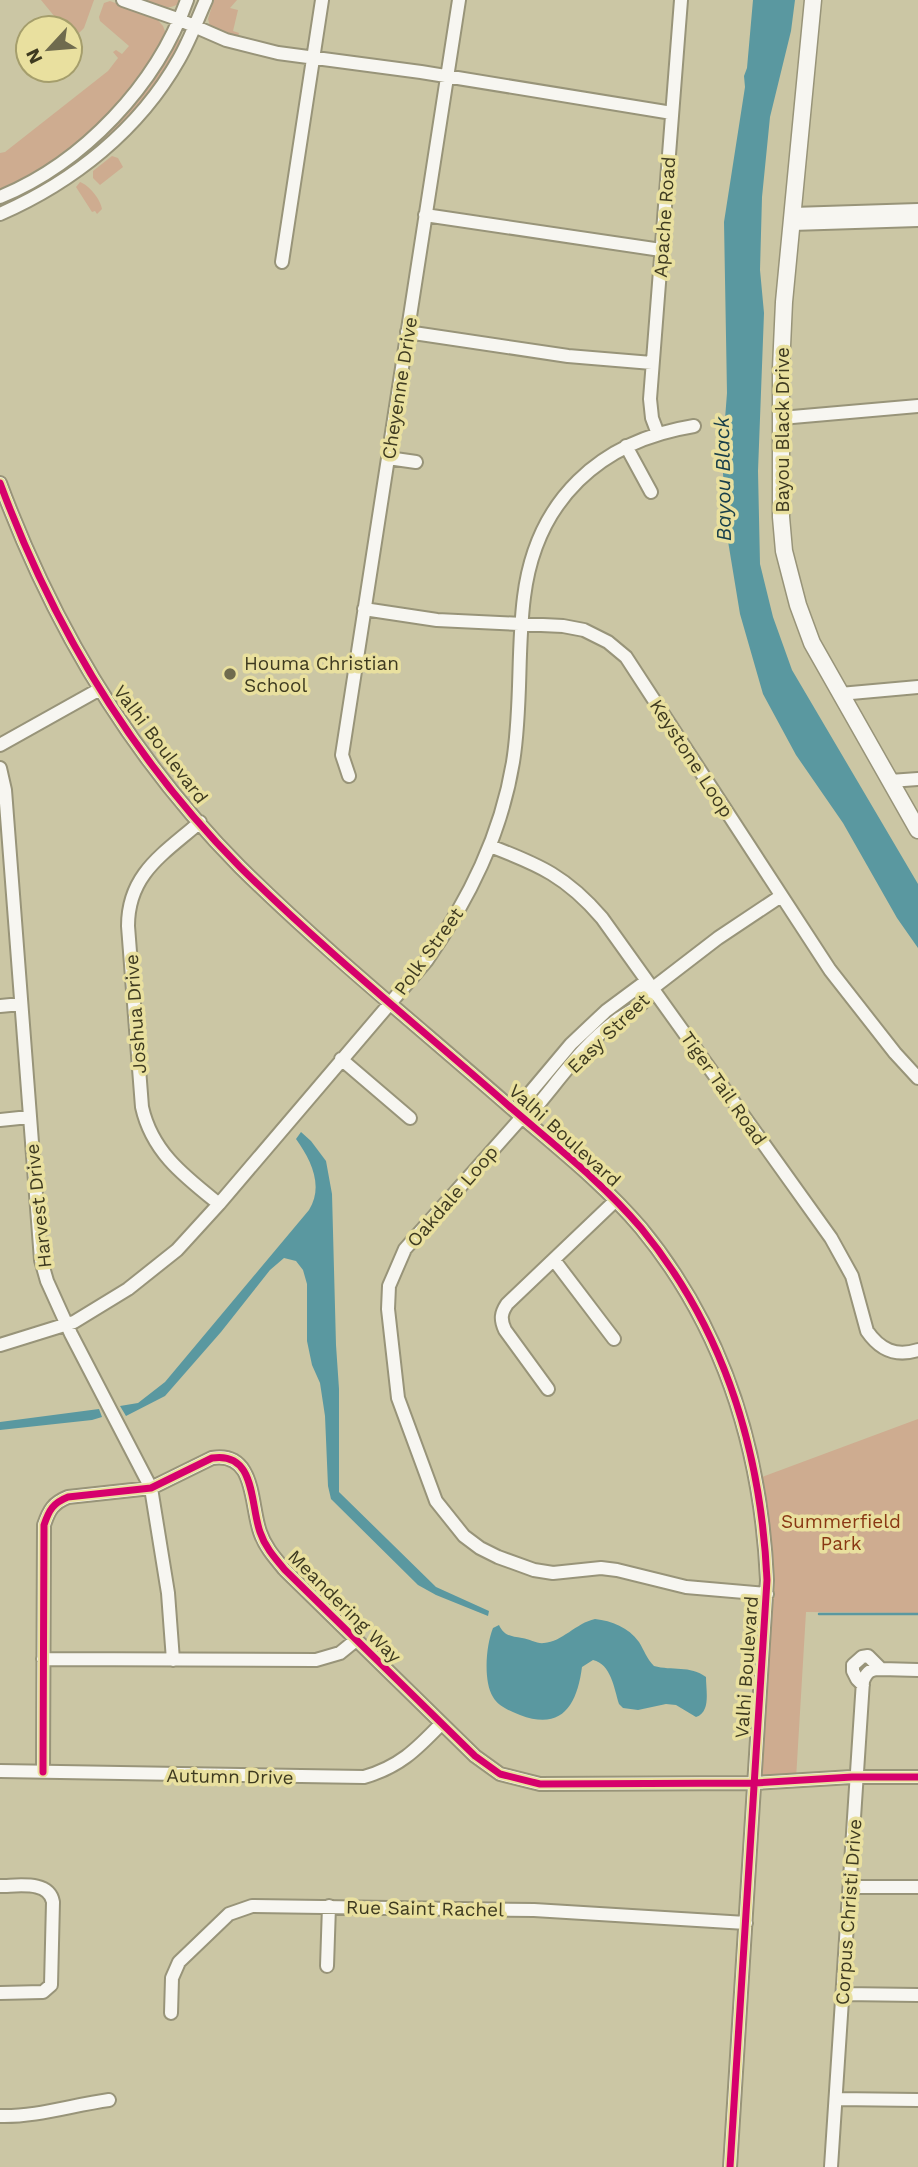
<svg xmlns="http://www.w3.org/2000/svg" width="918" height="2167" font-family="'Work Sans',sans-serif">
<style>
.green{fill:#ceac90}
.water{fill:#5a98a0}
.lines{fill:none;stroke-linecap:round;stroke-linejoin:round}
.stream{stroke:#5a98a0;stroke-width:2.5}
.minor-casing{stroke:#989479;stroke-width:16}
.major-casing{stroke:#989479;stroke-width:19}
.minor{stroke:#f7f6f1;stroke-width:12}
.major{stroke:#f7f6f1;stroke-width:16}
.cycleway-casing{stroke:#e9e09f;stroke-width:11}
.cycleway{stroke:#d6006c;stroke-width:7}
.poi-dot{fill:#6f6b4e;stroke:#e9e09f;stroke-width:2.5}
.labels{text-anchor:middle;stroke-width:7;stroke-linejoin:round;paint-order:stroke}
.street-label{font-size:19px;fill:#3e3a20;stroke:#e9e09f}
.poi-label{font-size:19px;fill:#3e3a20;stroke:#e9e09f;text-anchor:start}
.park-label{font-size:19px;fill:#893713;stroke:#e9e09f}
.water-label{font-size:21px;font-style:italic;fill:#173e4a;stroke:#e9e09f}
</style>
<rect width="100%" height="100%" fill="#cbc6a4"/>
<path class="green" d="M 41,0 L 94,0 L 84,28 L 70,42 L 70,28 L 64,28 Z
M 138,0 L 183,0 C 169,14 155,5 138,0 Z
M 214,0 L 237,0 L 230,8 L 238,10 L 233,31 L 239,33 L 238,37 L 233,38 L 210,26 L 208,19 Z
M 110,1 L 156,18 L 163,26 L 166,34 C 131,106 71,158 0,192 L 0,153 L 5,152 L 108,71 L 118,58 L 113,52 L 116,50 L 122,54 L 129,46 L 100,21 L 99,17 L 104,3 Z
M 181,39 L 183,40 L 179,53 L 125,127 L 80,161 L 80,156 C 121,122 150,85 177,40 Z
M 112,156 L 118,158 L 123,167 L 100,185 L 93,178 L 93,171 Z
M 68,165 L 73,167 L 0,213 L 0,204 L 30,190 Z
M 80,182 C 89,185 101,200 102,209 L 97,214 L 95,211 L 92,212 L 76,187 Z
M 918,1419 L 918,1613 L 806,1612 L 796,1779 L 756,1783 L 765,1612 L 759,1478 Z"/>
<path class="water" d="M 753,0 L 795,0 L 791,31 L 770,117 L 762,197 L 760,270 L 764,313 L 758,471 L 760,564 L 773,617 L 792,670 L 918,884 L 918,948 L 897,918 L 843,823 L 796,755 L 763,694 L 740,614 L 727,535 L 722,458 L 727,393 L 724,222 L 745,87 L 744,76 L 747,68 Z
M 301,1132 L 311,1141 L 326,1161 L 332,1194 L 336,1345 L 339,1389 L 339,1492 L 436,1587 L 489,1611 L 488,1616 L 436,1595 L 418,1585 L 331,1499 L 328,1486 L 325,1416 L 320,1383 L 312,1365 L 307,1341 L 307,1284 L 303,1270 L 296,1261 L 284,1258 L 270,1270 L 221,1332 L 165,1396 L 126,1416 L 120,1406 L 138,1403 L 165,1382 L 309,1210 C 324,1186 311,1160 296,1139 Z
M 99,1409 L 102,1417 L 92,1420 L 0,1430 L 0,1422 Z
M 595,1619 C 612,1621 628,1627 639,1642 C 644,1650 647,1659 654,1666 C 672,1671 690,1665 706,1677 C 706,1691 711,1712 696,1717 L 676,1705 L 666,1704 L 638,1710 L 623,1708 L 619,1704 C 614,1688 611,1664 593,1660 L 582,1667 C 577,1705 562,1731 520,1715 C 510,1711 498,1706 493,1697 C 483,1681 486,1645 493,1628 L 499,1625 C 504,1636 511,1636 522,1638 C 530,1639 537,1644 544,1643 C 562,1642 576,1623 595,1619 Z"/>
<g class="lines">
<path class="stream" d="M 819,1614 L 918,1614"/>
<defs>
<path id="minor" d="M 123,0 L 180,20 L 226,40 L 278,53 L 421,72 L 672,113
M 0,197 C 83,163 157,85 187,0
M 0,214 C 73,182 139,130 179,59 C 190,40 197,20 206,0
M 793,214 L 918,210
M 425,215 L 661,250
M 792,224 L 918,220
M 282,262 L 322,0
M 407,332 L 568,356 L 652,363
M 781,418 L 918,406
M 658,434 L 652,418 L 650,399 L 681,0
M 626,446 L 651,492
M 388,458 L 416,462
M 0,483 C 53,626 132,758 240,867 C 325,951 419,1027 509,1106 C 554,1145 602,1182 641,1228 C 725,1330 761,1450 767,1580 L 730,2167
M 364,609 L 437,620 L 563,626 L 584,630 L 608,642 L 626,657 L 830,970 L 895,1053 L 918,1078
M 840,694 L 918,687
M 0,745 L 100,689
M 0,768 L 5,790 L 41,1260 L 47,1281 L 71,1334 L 151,1488 L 168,1593 L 173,1660
M 349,776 L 342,755 L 459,0
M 890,781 L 918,779
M 200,822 C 165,853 128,873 128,926 L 142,1107 C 152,1152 184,1176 219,1204
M 490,846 C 540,865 567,877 602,918 L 831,1238 L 852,1276 L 867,1331 C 880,1350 896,1357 918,1350
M 0,1006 L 21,1004
M 341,1059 L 410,1118
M 522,1117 L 524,1100 L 571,1044 L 606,1011 L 641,985 L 653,988
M 0,1120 L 29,1117
M 554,1260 L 614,1339
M 0,1345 L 74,1322 L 128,1289 L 177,1250 L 219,1204 L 427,960 C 469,899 501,835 513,762 C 522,707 517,651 524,597 C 536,500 600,441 694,426
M 548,1389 L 505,1330 C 500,1319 501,1313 507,1304 L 615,1201
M 767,1594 L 686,1587 L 617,1570 L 601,1568 L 553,1573 L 534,1570 L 498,1557 L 480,1548 L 464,1536 L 436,1501 L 398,1398 L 388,1309 L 389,1286 L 405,1249 L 522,1117 L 531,1113 C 558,1082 583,1044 617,1020 C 631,1010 646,1005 653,988 L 718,938 L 781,896
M 43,1659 L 316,1660 L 340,1653 L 356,1640
M 863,1685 L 857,1679 L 853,1671 L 853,1665 L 862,1657 L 868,1656 L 881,1669 L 918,1670
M 0,1771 L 364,1777 C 399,1767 416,1750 441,1724
M 43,1772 L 44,1525 C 49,1510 53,1503 68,1497 L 151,1488 L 212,1458 C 256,1451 250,1504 260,1532 C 265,1547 275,1558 285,1570 L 475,1756 L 500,1774 L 540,1784 L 755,1783 L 852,1777 L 918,1777
M 0,1886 C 18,1886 49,1880 53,1902 L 51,1985 L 43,1992 L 0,1993
M 850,1887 L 918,1887
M 327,1966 L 329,1906
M 843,1994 L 918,1995
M 171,2013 L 172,1978 L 179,1962 L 229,1914 L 252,1906 L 534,1910 L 746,1923
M 836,2099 L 918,2100
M 0,2116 C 37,2117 72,2105 109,2100
M 831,2167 L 863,1681 C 867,1671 871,1669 881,1669"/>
<path id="major" d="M 813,0 L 784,302 L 781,368 L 781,517 L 784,551 L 798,605 L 812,643 L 918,830"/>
</defs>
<use href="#minor" class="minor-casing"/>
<use href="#major" class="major-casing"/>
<use href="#minor" class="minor"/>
<use href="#major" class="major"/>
<defs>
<path id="cycleway" d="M 0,483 C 53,626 132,758 240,867 C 325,951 419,1027 509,1106 C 554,1145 602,1182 641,1228 C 725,1330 761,1450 767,1580 L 730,2167
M 43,1772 L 44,1525 C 49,1510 53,1503 68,1497 L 151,1488 L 212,1458 C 256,1451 250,1504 260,1532 C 265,1547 275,1558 285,1570 L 475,1756 L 500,1774 L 540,1784 L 755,1783 L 852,1777 L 918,1777"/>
</defs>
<use href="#cycleway" class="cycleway-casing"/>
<use href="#cycleway" class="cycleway"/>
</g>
<circle class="poi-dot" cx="230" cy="674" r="7"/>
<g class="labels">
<g class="street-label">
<text transform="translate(664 217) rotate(-86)" y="7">Apache Road</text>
<text transform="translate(399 388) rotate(-81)" y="7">Cheyenne Drive</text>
<text transform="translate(782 430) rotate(-90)" y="7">Bayou Black Drive</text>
<text transform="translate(161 744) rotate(53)" y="7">Valhi Boulevard</text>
<text transform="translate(692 758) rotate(57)" y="7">Keystone Loop</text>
<text transform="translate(428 951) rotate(-54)" y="7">Polk Street</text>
<text transform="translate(135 1014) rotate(-94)" y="7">Joshua Drive</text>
<text transform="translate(608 1033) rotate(-44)" y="7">Easy Street</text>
<text transform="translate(724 1088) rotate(55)" y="7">Tiger Tail Road</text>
<text transform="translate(565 1135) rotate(42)" y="7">Valhi Boulevard</text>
<text transform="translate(452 1196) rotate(-49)" y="7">Oakdale Loop</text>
<text transform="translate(38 1206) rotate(-96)" y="7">Harvest Drive</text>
<text transform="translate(345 1606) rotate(45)" y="7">Meandering Way</text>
<text transform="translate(746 1667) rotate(-86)" y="7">Valhi Boulevard</text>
<text transform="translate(230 1776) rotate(1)" y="7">Autumn Drive</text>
<text transform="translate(425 1908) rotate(1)" y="7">Rue Saint Rachel</text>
<text transform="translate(848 1912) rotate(-86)" y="7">Corpus Christi Drive</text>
</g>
<g class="poi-label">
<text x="244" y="670">Houma Christian<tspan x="244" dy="22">School</tspan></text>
</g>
<g class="park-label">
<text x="841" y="1528">Summerfield<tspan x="841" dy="22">Park</tspan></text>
</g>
<g class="water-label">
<text transform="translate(723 479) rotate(-91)" y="7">Bayou Black</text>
</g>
</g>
<g transform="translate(49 49) rotate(244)"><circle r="33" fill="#e9e09f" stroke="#a59e6c" stroke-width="2"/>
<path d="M0-5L12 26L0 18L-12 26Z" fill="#6f6b4e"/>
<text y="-10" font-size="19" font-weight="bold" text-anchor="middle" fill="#3e3a20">N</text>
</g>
</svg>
